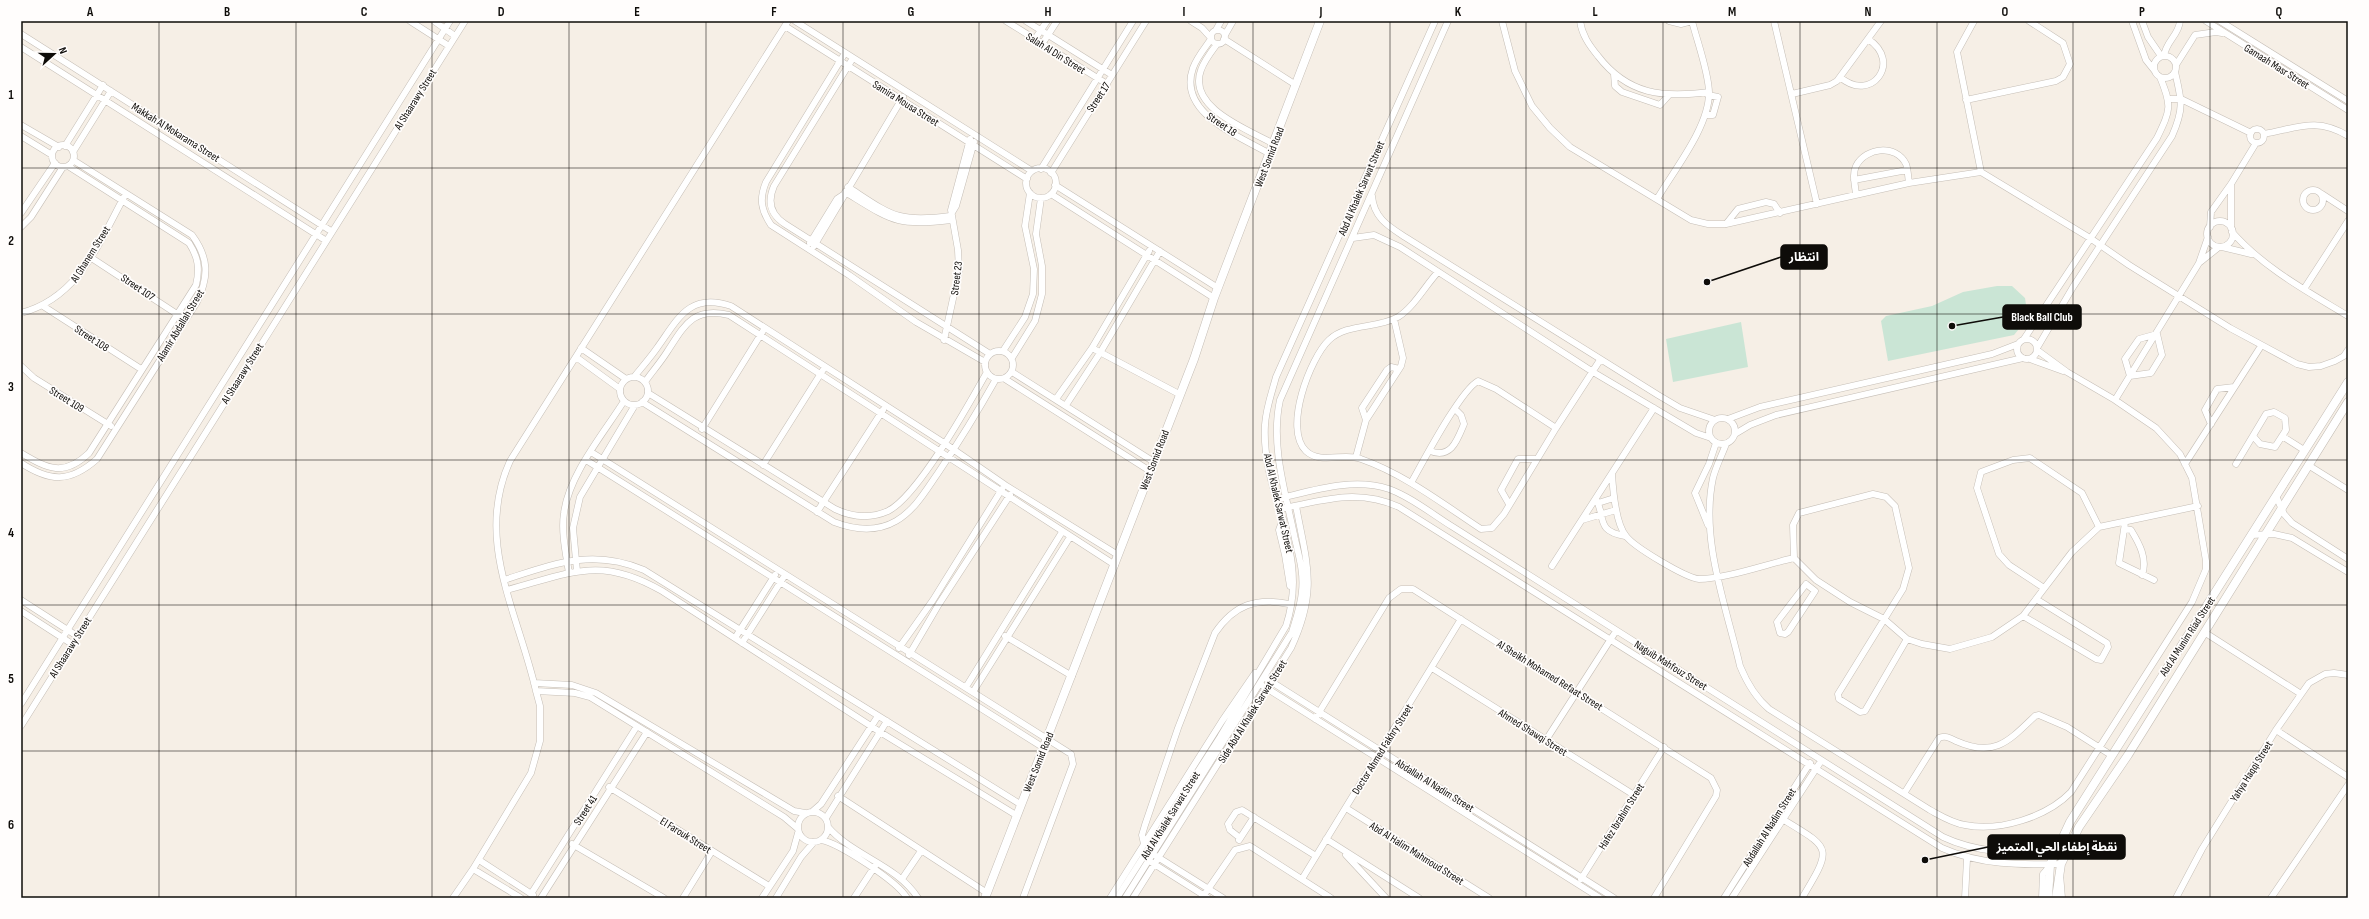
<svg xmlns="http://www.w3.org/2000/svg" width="2369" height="919" font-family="'Sofia Sans Condensed','Noto Sans Arabic',sans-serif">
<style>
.green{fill:#cae5d5}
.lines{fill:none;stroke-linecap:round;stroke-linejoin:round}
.minor-casing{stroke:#c5beb6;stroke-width:7}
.tertiary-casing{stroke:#c5beb6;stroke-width:9}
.minor{stroke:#fff;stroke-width:6}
.tertiary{stroke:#fff;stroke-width:8}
.grid{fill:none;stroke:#0e0c09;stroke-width:1;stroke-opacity:0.55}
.labels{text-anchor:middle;stroke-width:3.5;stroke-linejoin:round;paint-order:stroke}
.street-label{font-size:11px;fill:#0e0c09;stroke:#fffdfc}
.leader{fill:none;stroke:#0e0c09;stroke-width:1.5}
.callout-dot{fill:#0e0c09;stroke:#fffdfc;stroke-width:1.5}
.callout{fill:#0e0c09;stroke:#0e0c09;stroke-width:1.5}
.callout-label{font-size:12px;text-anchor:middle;font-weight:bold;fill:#fff}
.neatline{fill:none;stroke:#0e0c09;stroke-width:1.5}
.grid-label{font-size:13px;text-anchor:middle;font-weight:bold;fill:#0e0c09}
</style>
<rect width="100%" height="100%" fill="#f6efe6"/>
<path class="green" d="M 1997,286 L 2012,286 L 2025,298 L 2028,318 L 2014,335 L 1888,361 L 1881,321 L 1886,316 L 1932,306 L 1963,292 Z
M 1741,322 L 1748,367 L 1673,382 L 1666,339 Z"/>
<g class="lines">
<defs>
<path id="minor" d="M 410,21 L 449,46
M 434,21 L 455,36
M 795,21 L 1032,171
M 1006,21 L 1107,84
M 1026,21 L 1112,75
M 1191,21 L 1202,28 L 1211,38
M 1502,21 L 1515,71 L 1532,106 L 1550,128 L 1570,147 L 1691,220 L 1708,224 L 1726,224 L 1909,183 L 1981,172 L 2090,238 L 2129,265 L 2230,328 L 2297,364 L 2309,367 L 2321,366 L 2335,361 L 2344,356 L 2348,350
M 1580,21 C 1582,35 1589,45 1598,56 C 1628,95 1663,98 1709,92
M 1669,21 L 1681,24 L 1692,21
M 1774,21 L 1817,204
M 1974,21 L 1957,52 L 1981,172
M 2132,21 L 2146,60 L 2154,70
M 2142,21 L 2148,37 L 2161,56
M 2206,21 L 2348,110
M 2220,21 L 2348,101
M 785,26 L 1027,179
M1211 37a7 7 0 1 1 14 0a7 7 0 1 1-14 0Z
M 1216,30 L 1221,21
M 21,34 L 331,231
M 1225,35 L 1233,21
M 1035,39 L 1047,21
M 1211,39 C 1205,48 1197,57 1193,68 C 1177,113 1239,136 1270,154
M 1224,39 L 1296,85
M 1042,44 L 1057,21
M 1217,44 C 1211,52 1204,61 1201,70 C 1187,108 1249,130 1274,144
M 21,47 L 325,240
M 845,53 L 766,182 C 759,199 761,210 771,225 L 849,275 L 916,322 L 985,362
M2154 67a11 11 0 1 1 22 0a11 11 0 1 1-22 0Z
M 2164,56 C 2166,41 2179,35 2180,21
M 853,58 L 774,186 C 767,202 771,215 785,224 L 990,354
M 2176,65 L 2195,35 L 2216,32 L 2222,33
M 1614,74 L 1615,86 L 1622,92 L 1660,105 L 1669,95
M 1840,77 C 1871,104 1903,62 1868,39
M 1792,94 L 1830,85 L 1837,81 L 1881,21
M 2168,99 L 2181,99 L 2251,133
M 1966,100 L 2056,81 L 2063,77 L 2070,64 L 2063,43 L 2029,21
M 1705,115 L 1713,115 L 1718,97 L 1708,95
M 21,125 L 59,147
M2250 136a7 7 0 1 1 14 0a7 7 0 1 1-14 0Z
M 2264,134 C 2298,128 2316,117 2348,136
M 21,136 L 52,155
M52 156a11 11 0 1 1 22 0a11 11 0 1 1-22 0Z
M 65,146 L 103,85
M 73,152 L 111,91
M1026 183a15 15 0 1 1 30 0a15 15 0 1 1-30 0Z
M 1041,169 L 1133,21
M 1051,173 L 1146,21
M 1854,180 L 1907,170
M 1055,185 L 1218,288
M 848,187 C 891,215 897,223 950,216 L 956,206 L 974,142
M2303 200a10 10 0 1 1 20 0a10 10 0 1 1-20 0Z
M 845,192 C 891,220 896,227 951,220
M 1051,194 L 1214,298
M 1856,194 C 1855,185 1852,174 1856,166 C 1866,147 1896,144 1906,164 C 1908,169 1908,177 1909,183
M 2322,194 L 2348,211
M 1372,196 C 1374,218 1388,226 1405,237 L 1658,395 L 1680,408 L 1715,420
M 1657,199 C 1674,170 1709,127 1709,93 C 1709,73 1697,41 1692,21
M 21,213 L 55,163
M2207 234a13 13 0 1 1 26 0a13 13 0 1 1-26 0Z
M 1726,224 L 1738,209 L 1766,202 L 1774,204 L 1780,213
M 21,227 L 31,217 L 63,167
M 2210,227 L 2211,212 L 2231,184 L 2256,143
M 2231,228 L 2231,184
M 2232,232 C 2265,269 2307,291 2348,316
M 1353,238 L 1374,235 L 1400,247 L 1593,372 L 1696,433 L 1711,438
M 810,243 L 837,199 L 843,195
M 814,246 L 903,97
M 2222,247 L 2251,254
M 90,257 L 186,320
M 2199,263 L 2219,247
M 1438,272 C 1425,286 1414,307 1398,317 C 1377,329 1347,323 1329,340 C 1310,358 1283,429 1306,451 C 1321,465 1344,452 1361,459 C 1404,474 1443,504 1481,529 L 1492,528 L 1504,514 L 1556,428 L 1600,360
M 2304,289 L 2348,221
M 43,306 L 141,369
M 21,313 C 78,298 98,245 124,197
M 2157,334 L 2162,355 L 2151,373 L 2130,376 L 2125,359 L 2139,339 Z
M 2024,339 L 2157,138 C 2171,109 2172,106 2160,77
M2017 349a10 10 0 1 1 20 0a10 10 0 1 1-20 0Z
M 944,340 L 959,271 L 958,250 L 951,210 L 970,139
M 581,348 L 626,379
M 1092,348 L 1179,394
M 2037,348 L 2073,287 L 2172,136 C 2184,109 2182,101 2175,72
M985 365a14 14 0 1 1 28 0a14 14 0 1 1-28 0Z
M 1003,351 L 1025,317 L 1033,294 L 1034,269 L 1025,226 L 1030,193
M 576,357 L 620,389
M 1012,358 L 1035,321 L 1042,294 L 1042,266 L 1036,234 L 1041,198
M 2030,359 L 2063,371
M 21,366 L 34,378 L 111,426
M 1012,372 L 1154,462
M 634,377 C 642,367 650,358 657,348 C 678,319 689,292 731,306 L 944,443 L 1005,485 L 1118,555
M620 391a14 14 0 1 1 28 0a14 14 0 1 1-28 0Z
M 1005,379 L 1150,471
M 645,382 C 652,372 660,363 667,352 C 684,326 693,306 729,315 L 1115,565
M 648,393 L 835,509 C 852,517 870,519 888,511 C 918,496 969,404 987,372
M 1056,399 L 1092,348 L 1149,251
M 2115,400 L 2199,263 L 2208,237
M 642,402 L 834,522 C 855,530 877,532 896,521 C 915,510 926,490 938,473 C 959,442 978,411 996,379
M 1066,405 L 1100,353 L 1160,251
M1709 431a13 13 0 1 1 26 0a13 13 0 1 1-26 0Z
M 1728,419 L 1760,407 L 1992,354 L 2018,344
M 1366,420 L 1362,408 L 1387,370 L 1391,367 L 1399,369
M 2211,424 L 2205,410 L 2217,389 L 2234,387
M 702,429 L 763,331
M 1735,434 L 1750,425 L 1776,415 L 2023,358
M 2282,436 L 2304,450
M 1726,444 C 1722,455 1716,466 1713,478 C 1700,540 1726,605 1740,666 C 1747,683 1755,697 1769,709 L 1930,810 C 1941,816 1952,823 1965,825 C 1999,832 2047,817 2071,792 L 2192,602 L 2206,569 L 2206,561 L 2192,478 L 2180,454 L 2156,428 L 2115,400 L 2067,372 L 2037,350
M 1430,451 C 1451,459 1457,441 1464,424 L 1461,415 L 1455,409
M 591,452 L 1071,754 L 1073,764 L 1023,898
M 21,453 C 48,469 64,477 89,453 L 196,285 C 200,268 198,257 189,243 L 68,166
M 1356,457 L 1366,420 L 1401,366 L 1403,358 L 1394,319
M 586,460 L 1044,748
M 21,463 C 50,482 70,483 97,459 L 197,302 C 209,277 209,258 192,235 L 73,160
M 2185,464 L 2261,346
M 2236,464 L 2266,414 L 2274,412 L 2285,418 L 2286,430 L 2275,447 L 2260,444 L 2253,436
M 763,465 L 823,370
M 2308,465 L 2348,490
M 1612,474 C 1613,490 1616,524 1626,536 C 1634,547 1686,578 1699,579 C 1725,579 1767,564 1794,558
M 1411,483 C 1423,462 1460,391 1478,381 L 1496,389 L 1556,428
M 2276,496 L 2284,514 L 2292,523 L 2348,559
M 1277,499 C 1312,491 1352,477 1389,489 C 1411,497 1432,514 1453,527 L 1943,837 C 1981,855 2023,853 2065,854
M 1596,499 C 1606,517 1595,531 1625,536
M 1598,503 L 1614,498
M 1509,504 L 1501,490 L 1518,459 L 1536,459
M 1285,508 C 1325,499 1360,489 1399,507 L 1942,848 C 1980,865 2020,865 2061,864
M 817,512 L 883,410
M 1283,519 L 1279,530 L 1285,555 L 1290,586
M 1582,520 L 1616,510
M 2125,523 L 2119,563 L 2154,580
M 1708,525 L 1695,493 L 1709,464 L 1716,443
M 2125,529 L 2131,530 C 2139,543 2148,559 2142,575
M 2251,535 L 2274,534 L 2292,538 L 2348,572
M 1552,566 L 1654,408
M 577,571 L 573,528 L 580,497 L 635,405
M 569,573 C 566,554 561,532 564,513 C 569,474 604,433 624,401
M 504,580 C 554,564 592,548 644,570 L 1020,804
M 1806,584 L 1815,591 L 1788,632 L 1785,634 L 1780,633 L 1777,622 Z
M 2044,588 L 2009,565 L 1999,554 L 1977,488 L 1981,472 L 2013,460 L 2030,458 L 2082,493 L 2099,527
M 507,590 C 571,573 600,555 662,591 L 880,732 L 1016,815
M 21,600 L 77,636
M 21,611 L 72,644
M 2023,616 L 2096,659 L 2101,660 L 2108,647 L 2107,643 L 2036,599
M 2204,632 L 2301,694
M 1005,636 L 1072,676
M 735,638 L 775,575
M 1907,639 L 1865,711 L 1860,712 L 1839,699 L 1838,694 L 1903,589 L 1909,568 L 1895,506 L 1886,497 L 1873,494 L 1799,513 L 1793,525 L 1794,558 L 1816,580 L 1850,602 L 1884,619 L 1907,639 L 1922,644 L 1950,649 L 1992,637 L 2023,616 L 2072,552 L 2099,527 L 2198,506
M 742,643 L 785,575
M 899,648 L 933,600 L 1002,489
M 909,655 L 939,604 L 1010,495
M 1432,668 L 1634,795
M 1267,679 L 1614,898
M 534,683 L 572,685 L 596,693 L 794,811 L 805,813
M 1263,686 L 1600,898
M 966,687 L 1062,532
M 536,691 L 575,693 L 590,697 L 784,817 L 797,828
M 973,692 L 1070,537
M 21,704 L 450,21
M 1315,719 L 1389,598 L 1401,589 L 1413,589 L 1711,778 L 1717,790 L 1716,796 L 1654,898
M 21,726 L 465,21
M 2276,730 L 2348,777
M 1546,740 L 1616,631
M 609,787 L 769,886
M 1905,792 L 1939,738 C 1945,735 1950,738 1956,741 C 1994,758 2008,742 2035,716 L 2039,715 L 2067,727 L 2111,755
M 838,796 L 987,893
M 1346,808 L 1489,898
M 813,811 L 821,804 L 878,716
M798 827a15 15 0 1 1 30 0a15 15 0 1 1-30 0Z
M 1779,817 C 1831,849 1834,845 1802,898
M 826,818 L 887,721
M 828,827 C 853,856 897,865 918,898
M 1240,838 L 1230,830 L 1228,824 L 1236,812 L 1242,810 L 1316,856
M 1326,839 L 1419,898
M 821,840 C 839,843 898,882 907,898
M 1239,840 L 1254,817
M 572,844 L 664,898
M 1144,844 L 1142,835 L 1145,825 L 1178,728 L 1215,633 C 1234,605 1256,597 1289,604
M 1346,855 L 1386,898
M 1156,856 L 1223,898
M 479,860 L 533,895
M 1151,862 L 1208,898
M 473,869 L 521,898
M 2060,874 L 2062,898
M 902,879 L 921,851
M 1302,879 L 1461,619
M 1581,879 L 1664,747
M 531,894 L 637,726
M 453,898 L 473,869 L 531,773 L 540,741 L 540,706 L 536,691 C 518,612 474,540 510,461 L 788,21
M 541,898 L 647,732
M 683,898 L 712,851
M 762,898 L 793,851 L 798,833
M 776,898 L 801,857 L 814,842
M 854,898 L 875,866
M 1110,898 L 1222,721 L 1255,673
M 1117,898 L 1220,737 L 1286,626 C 1311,550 1261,497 1265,425 C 1266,408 1272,392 1276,377 L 1435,21
M 1125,898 L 1292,632 C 1296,619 1301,605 1302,591 C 1304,573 1299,556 1295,539 C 1286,494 1270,446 1280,400 L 1448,21
M 1133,898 L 1291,648 C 1318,590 1307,565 1296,506
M 1202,898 L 1235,850 L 1250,846 L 1331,898
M 1724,898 L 1810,763
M 1732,898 L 1821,761
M 1965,898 L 1967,859
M 2042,898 L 2043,874 L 2050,866
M 2176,898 L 2202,849 L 2276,730 L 2309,683 L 2325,674 L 2334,673 L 2348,675
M 2271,898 L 2348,785"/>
<path id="tertiary" d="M 985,898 L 1194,359 L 1214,298 L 1320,21
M 2048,898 L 2050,865 L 2070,822 L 2348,382
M 2056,898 L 2061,864 L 2079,827 L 2128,755 L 2348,402"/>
</defs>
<use href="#minor" class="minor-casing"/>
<use href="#tertiary" class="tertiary-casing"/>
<use href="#minor" class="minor"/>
<use href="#tertiary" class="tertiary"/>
</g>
<path class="grid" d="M 159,21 L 159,898M 296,21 L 296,898M 432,21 L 432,898M 569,21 L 569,898M 706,21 L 706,898M 843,21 L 843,898M 979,21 L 979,898M 1116,21 L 1116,898M 1253,21 L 1253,898M 1390,21 L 1390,898M 1526,21 L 1526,898M 1663,21 L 1663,898M 1800,21 L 1800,898M 1937,21 L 1937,898M 2073,21 L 2073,898M 2210,21 L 2210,898M 21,168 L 2348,168M 21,314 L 2348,314M 21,460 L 2348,460M 21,605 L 2348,605M 21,751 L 2348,751"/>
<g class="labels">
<g class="street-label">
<text transform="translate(1056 53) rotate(32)" y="4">Salah Al Din Street</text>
<text transform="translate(2277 66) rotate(32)" y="4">Gamaah Masr Street</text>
<text transform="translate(1098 97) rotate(-57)" y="4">Street 17</text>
<text transform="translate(415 99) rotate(-58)" y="4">Al Shaarawy Street</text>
<text transform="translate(906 103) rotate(32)" y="4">Samira Mousa Street</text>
<text transform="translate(1222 124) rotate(34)" y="4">Street 18</text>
<text transform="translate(176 132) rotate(32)" y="4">Makkah Al Mokarama Street</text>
<text transform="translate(1269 157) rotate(-69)" y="4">West Somid Road</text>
<text transform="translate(1361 188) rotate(-67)" y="4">Abd Al Khalek Sarwat Street</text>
<text transform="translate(90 254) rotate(-58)" y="4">Al Ghanem Street</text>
<text transform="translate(956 278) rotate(-83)" y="4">Street 23</text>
<text transform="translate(138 287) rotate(34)" y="4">Street 107</text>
<text transform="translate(180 325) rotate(-59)" y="4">Alamir Abdallah Street</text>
<text transform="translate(92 338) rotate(33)" y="4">Street 108</text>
<text transform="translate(242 373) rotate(-58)" y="4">Al Shaarawy Street</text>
<text transform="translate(67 399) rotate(32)" y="4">Street 109</text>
<text transform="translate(1154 460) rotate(-69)" y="4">West Somid Road</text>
<text transform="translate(1279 503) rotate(77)" y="4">Abd Al Khalek Sarwat Street</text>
<text transform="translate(2187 636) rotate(-57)" y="4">Abd Al Munim Riad Street</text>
<text transform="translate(70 647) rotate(-58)" y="4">Al Shaarawy Street</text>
<text transform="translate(1671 665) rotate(32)" y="4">Naguib Mahfouz Street</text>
<text transform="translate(1550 675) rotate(32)" y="4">Al Sheikh Mohamed Refaat Street</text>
<text transform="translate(1252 711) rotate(-58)" y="4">Side Abd Al Khalek Sarwat Street</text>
<text transform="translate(1533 732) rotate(32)" y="4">Ahmed Shawqi Street</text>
<text transform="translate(1382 749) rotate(-58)" y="4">Doctor Ahmed Fakhry Street</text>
<text transform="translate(1038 762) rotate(-68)" y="4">West Somid Road</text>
<text transform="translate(2251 771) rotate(-58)" y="4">Yahya Haqqi Street</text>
<text transform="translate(1435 785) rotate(32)" y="4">Abdallah Al Nadim Street</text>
<text transform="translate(585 810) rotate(-57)" y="4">Street 41</text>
<text transform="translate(1170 815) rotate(-58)" y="4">Abd Al Khalek Sarwat Street</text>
<text transform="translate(1621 816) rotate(-58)" y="4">Hafez Ibrahim Street</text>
<text transform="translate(1769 827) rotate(-58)" y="4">Abdallah Al Nadim Street</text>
<text transform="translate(686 835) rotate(32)" y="4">El Farouk Street</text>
<text transform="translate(1417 853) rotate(32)" y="4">Abd Al Halim Mahmoud Street</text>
</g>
</g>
<path class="leader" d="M1707 282L1781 257M1952 326L2003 317M1925 860L1988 847"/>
<g class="callout-dot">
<circle cx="1707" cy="282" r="4"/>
<circle cx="1952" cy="326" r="4"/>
<circle cx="1925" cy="860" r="4"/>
</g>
<g class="callout">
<rect x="1781" y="245" width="46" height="24" rx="4"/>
<rect x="2003" y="305" width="78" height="24" rx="4"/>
<rect x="1988" y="835" width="137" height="24" rx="4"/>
</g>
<g class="callout-label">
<text x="1804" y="261">انتظار</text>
<text x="2042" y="321">Black Ball Club</text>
<text x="2057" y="851">نقطة إطفاء الحي المتميز</text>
</g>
<rect width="2369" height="919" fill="none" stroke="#fffdfc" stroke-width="44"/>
<g transform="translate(54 54) rotate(69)" stroke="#fffdfc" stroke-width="3" paint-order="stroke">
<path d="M0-3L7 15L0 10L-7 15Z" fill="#0e0c09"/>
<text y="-6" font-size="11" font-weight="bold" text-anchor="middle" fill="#0e0c09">N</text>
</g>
<rect x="22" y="22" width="2325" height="875" class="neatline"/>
<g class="grid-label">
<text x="90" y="16">A</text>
<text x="227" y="16">B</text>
<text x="364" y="16">C</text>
<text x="501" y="16">D</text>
<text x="637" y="16">E</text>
<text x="774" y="16">F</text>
<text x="911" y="16">G</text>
<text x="1048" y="16">H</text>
<text x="1184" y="16">I</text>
<text x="1321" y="16">J</text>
<text x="1458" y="16">K</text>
<text x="1595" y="16">L</text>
<text x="1732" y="16">M</text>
<text x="1868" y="16">N</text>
<text x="2005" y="16">O</text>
<text x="2142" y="16">P</text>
<text x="2279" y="16">Q</text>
<text x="11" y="99">1</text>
<text x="11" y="245">2</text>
<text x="11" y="391">3</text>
<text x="11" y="537">4</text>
<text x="11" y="683">5</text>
<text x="11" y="829">6</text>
</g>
</svg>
